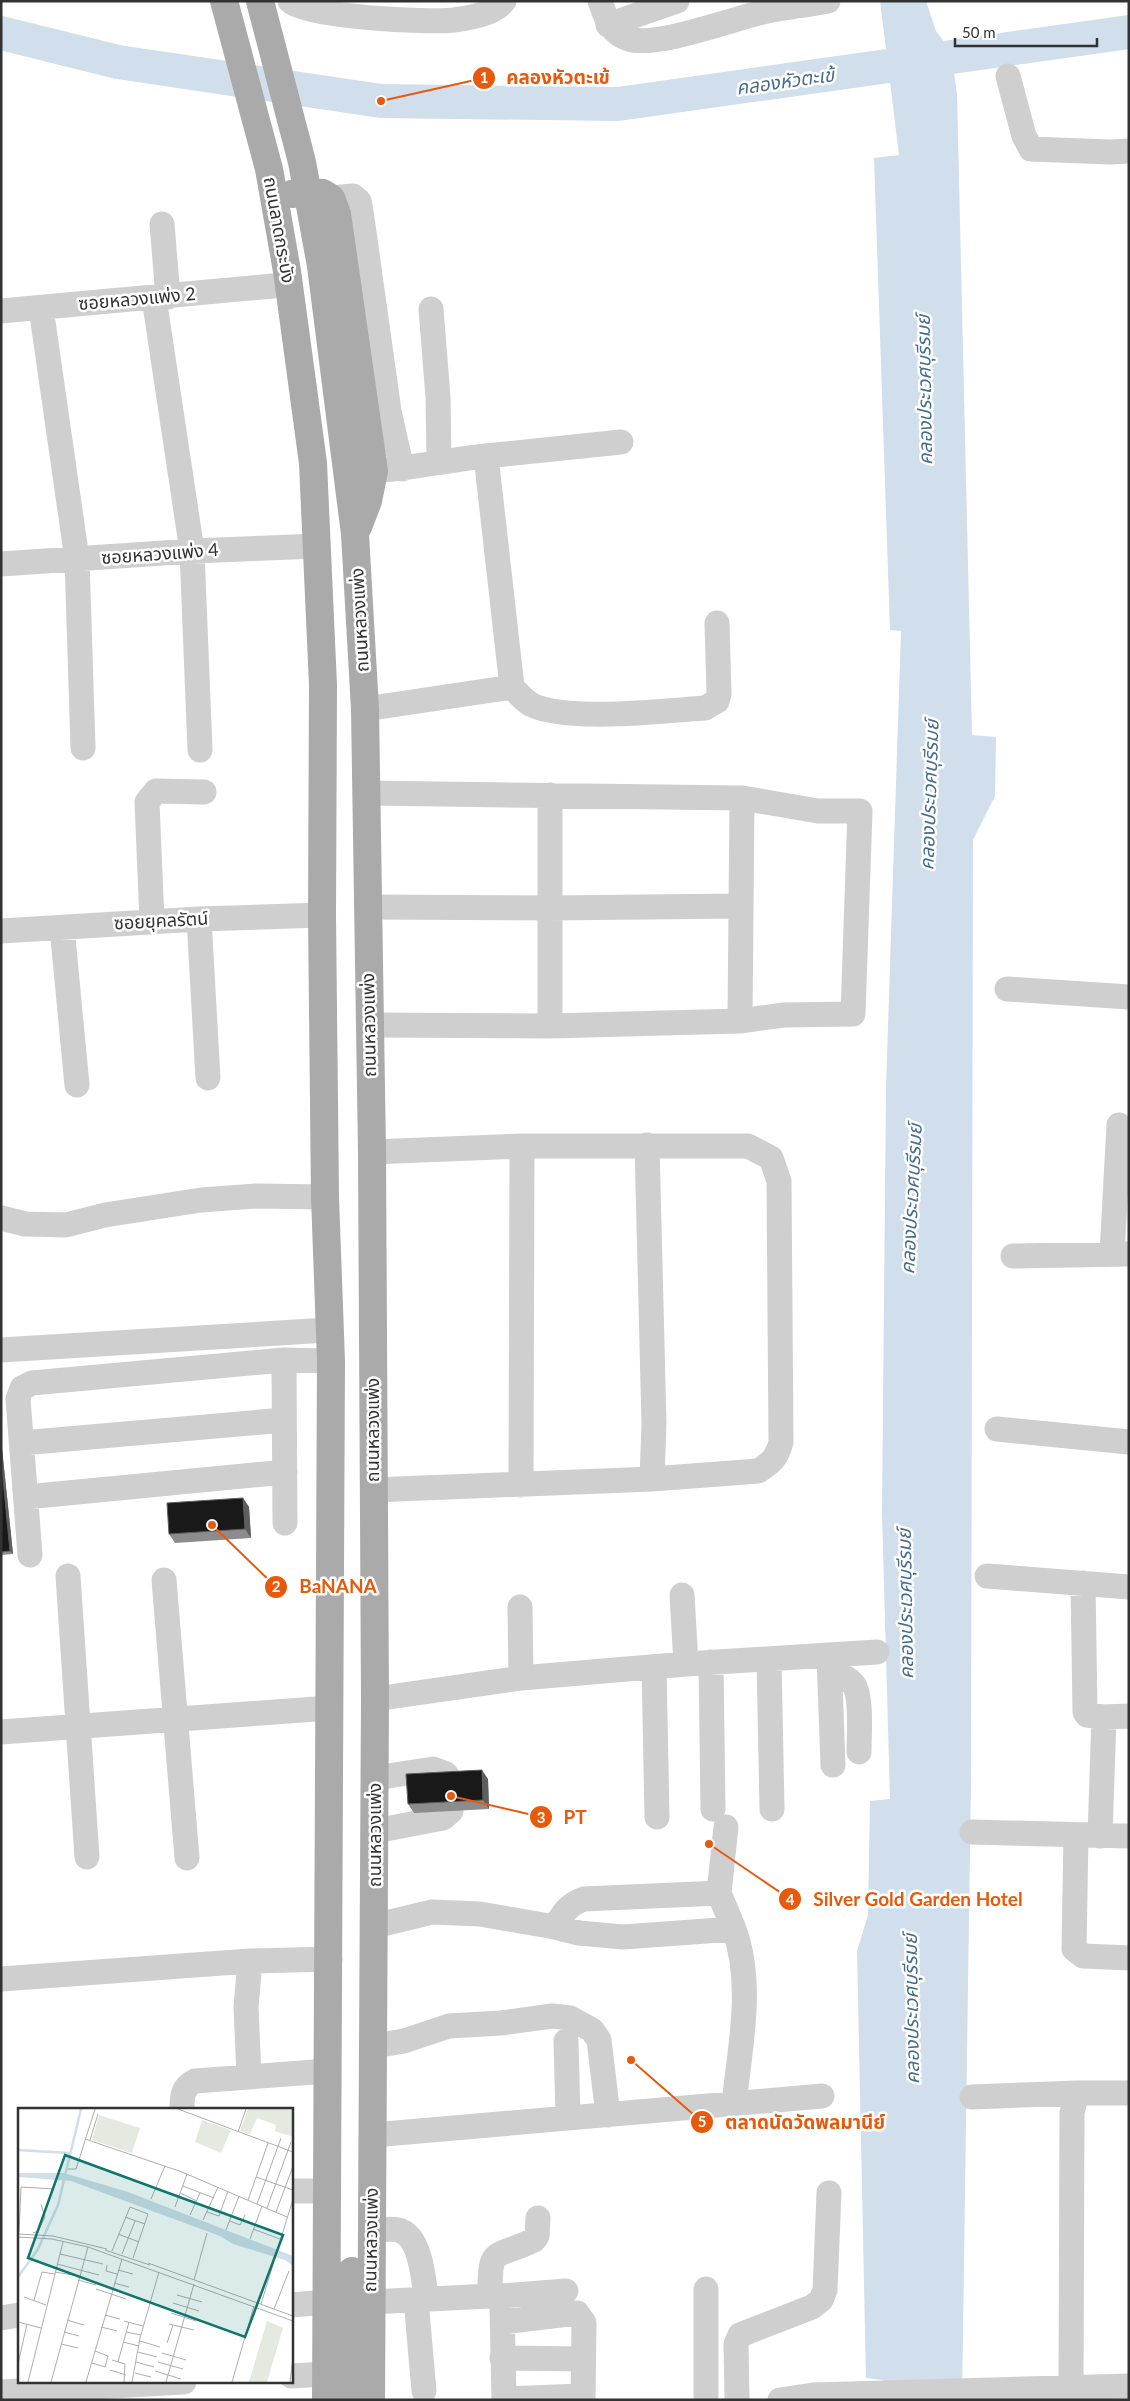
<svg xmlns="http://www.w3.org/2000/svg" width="1130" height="2401" font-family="Lato,'Noto Sans Thai',sans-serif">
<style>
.water{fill:#d1deeb}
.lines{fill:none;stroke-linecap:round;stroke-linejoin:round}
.river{stroke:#d1deeb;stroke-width:34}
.minor{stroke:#cfcfcf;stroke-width:25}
.major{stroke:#aaa;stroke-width:28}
.wall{fill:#8c8c8c}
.shaded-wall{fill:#5e5e5e}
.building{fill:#191919;stroke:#5e5e5e}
.labels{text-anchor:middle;stroke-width:5;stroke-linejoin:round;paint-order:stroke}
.street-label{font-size:18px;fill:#323232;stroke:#fff}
.water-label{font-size:19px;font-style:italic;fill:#466c8e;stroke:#fff}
.inset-river{fill:none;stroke:#d1deeb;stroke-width:2.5}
.inset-road{fill:none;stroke:#adadad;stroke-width:1}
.view{fill:#0f766e;fill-opacity:0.15;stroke:#0f766e;stroke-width:2.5}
.inset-edge{fill:none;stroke:#323232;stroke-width:2.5}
.leader{fill:none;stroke:#e8590c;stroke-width:2}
.callout-dot{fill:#e8590c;stroke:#fff;stroke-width:2}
.mark-label{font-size:15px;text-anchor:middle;font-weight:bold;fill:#fff}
.callout-label{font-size:19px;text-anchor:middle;font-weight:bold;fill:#e8590c;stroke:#fff;stroke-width:5;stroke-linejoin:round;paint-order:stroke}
</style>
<rect width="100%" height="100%" fill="#fff"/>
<path class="water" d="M 880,1 L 926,1 L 936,31 L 951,51 L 957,94 L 972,735 L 996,737 L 995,796 L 973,840 L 971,1780 L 962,2400 L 884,2400 L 883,2380 L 866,2378 L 857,1951 L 868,1915 L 870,1801 L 890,1799 L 882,1513 L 886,1088 L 901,631 L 890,630 L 874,158 L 899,155 Z"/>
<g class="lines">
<path class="river" d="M 1,33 L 118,62 L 381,101 L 618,104 L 1129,32"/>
<path class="minor" d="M 290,1 C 305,17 429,23 454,20 C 470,18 494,14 504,1
M 600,1 C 606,18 610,33 629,39 C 657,48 735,18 767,11 C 787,7 808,5 828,1
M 608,25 L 677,1
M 1008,76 L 1024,136 L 1031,149 L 1110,152 L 1129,151
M 331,198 L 353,196 L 359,201 L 361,211 L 389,411 L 402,469
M 162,224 L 168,297
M 154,298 L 192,551 L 200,750
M 41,308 L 77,559 L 83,748
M 431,309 L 438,397 L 439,461
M 1,311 L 273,286
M 486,456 L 621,442
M 1,564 L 192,551 L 318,546
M 512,687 C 519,694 524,701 532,705 C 569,722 662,711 705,708 L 717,701 L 719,694 L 717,623
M 365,709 L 512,687 L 486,456 C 448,460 412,468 374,471
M 366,793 L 742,798 L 818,811 L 860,811 L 853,1014 L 784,1015 L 740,1021 L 550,1026 L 370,1025
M 550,795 L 550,1026
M 367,907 L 550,908 L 741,906
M 199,919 L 208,1078
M 152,921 L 147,802 L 156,791 L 204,792
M 62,928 L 77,1085
M 1,931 L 199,919 L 322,915
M 1007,989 L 1129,997
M 740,1021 L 742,798
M 372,1152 L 522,1146 L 748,1146 L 771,1158 L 779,1181 L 781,1442 C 777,1458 771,1463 758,1471 L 652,1479
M 1,1218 L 25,1224 L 66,1225 L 105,1215 L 201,1200 L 257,1196 L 325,1197
M 1112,1254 L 1119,1125
M 1013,1256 L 1129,1254
M 1,1350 L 328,1330
M 284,1360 L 285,1523
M 997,1429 L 1129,1442
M 22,1443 L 284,1420
M 521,1485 L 522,1146
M 373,1490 L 652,1479 L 654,1424 L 647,1145
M 26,1497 L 285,1472
M 30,1555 L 18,1399 L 22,1388 L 32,1383 L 284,1360 L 331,1361
M 68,1576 L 87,1857
M 987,1576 L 1129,1587
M 164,1580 L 187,1858
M 1083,1583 L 1085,1712 L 1087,1715 L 1104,1717 L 1129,1716
M 682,1595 L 686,1664
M 520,1607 L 521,1678
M 829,1656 L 833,1765
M 769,1659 L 772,1809
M 711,1662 L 713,1809
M 654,1667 L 657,1817
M 830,1671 C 838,1674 848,1677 854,1685 C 862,1697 859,1736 859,1752
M 375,1699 L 521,1678 L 686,1664 L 877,1652
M 1,1732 L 330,1708
M 375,1778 L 433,1769 L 446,1774 L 450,1781
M 375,1831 L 443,1818 L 451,1811
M 972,1832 L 1129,1836
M 1076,1835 L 1074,1949 L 1083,1956 L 1129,1958
M 1100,1836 L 1104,1717
M 719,1893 L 726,1827
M 374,1926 L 432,1912 L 480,1914 L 555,1927 L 579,1933 L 623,1937 L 734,1929 C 754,1983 740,2048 734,2103
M 555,1927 C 563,1913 569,1904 584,1899 L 719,1893 L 734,1929
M 1,1979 L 250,1961 L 330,1959
M 566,2041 L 568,2117
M 374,2046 L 404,2041 L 449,2026 L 501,2023 L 552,2016 L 570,2018 L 592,2030 L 599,2040 L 608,2115
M 249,2077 L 246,2007 L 250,1961
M 972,2097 L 1077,2093 L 1129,2093
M 182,2110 C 182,2097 182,2087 195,2081 L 328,2071
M 373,2135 L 822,2096
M 291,2191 L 328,2191
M 371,2231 C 379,2230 390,2228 398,2230 C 421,2235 424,2281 426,2299
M 502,2296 L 566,2291
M 416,2300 L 424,2391
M 370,2302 L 490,2296 C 490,2244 493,2260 534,2240 L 537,2236 L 538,2218
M 291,2305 L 328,2302
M 502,2307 L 504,2400
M 1,2318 L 19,2315
M 503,2322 L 577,2313 L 584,2323 L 583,2400
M 502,2358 L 583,2359
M 291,2376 L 326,2374
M 1071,2388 L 1072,2113 L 1077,2093
M 1,2392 L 184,2382
M 504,2399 L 583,2396
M 706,2400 L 706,2289
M 737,2400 L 736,2344 L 740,2335 L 812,2307 L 821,2300 L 825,2290 L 829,2193
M 780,2400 L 813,2395 L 1129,2386"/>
<path class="major" d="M 224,1 L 269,169 L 287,271 L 313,463 L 323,685 L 322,915 L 325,1197 L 331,1361 L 326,2400
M 260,1 L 302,162 L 321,266 L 355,534 L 365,709 L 372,1152 L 375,1699 L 371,2400
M 292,194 L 309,192 L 323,193 L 331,198 L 337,214 L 374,471 L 368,501 L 358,527
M 349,2400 L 352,2271"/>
</g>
<path class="wall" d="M 1,1439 L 13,1554 L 1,1555 Z
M 243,1498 L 249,1507 L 251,1538 L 175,1543 L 169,1534 Z
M 488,1779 L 489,1809 L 414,1813 L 408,1804 Z"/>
<path class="shaded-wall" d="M 1,1439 L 13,1554 L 10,1551 L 1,1458 Z
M 243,1498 L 249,1507 L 251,1538 L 245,1529 Z
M 482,1770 L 488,1779 L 489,1809 L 483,1800 Z"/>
<path class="building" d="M 1,1458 L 10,1551 L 1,1552 Z
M 243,1498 L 245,1529 L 169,1534 L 167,1503 Z
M 482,1770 L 483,1800 L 408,1804 L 406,1774 Z"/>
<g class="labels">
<g class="street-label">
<text transform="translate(279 230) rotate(80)" y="6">ถนนลาดกระบัง</text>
<text transform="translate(137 299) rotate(-5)" y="6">ซอยหลวงแพ่ง 2</text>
<text transform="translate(160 554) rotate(-4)" y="6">ซอยหลวงแพ่ง 4</text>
<text transform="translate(360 620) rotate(-93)" y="6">ถนนหลวงแพ่ง</text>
<text transform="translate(161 921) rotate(-3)" y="6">ซอยยุคลรัตน์</text>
<text transform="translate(369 1025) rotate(-91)" y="6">ถนนหลวงแพ่ง</text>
<text transform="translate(373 1430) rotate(-90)" y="6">ถนนหลวงแพ่ง</text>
<text transform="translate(375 1835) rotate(-90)" y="6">ถนนหลวงแพ่ง</text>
<text transform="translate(371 2240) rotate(-89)" y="6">ถนนหลวงแพ่ง</text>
</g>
<g class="water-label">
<text transform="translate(785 81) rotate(-8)" y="7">คลองหัวตะเข้</text>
<text transform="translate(924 390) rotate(-91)" y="7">คลองประเวศบุรีรมย์</text>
<text transform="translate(929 795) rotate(-88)" y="7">คลองประเวศบุรีรมย์</text>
<text transform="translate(911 1199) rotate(-87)" y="7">คลองประเวศบุรีรมย์</text>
<text transform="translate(905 1604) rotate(-91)" y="7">คลองประเวศบุรีรมย์</text>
<text transform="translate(911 2009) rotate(-91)" y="7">คลองประเวศบุรีรมย์</text>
</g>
</g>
<g transform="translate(18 2108)">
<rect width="275" height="275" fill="#fff"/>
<path d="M 230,1 L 275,1 L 275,29 L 257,23 L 258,17 L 239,10 L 232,26 L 222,23 ZM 81,7 L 122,20 L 114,45 L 74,32 ZM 184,12 L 213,22 L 203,45 L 177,34 ZM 249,213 L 265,220 L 249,274 L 231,274 Z" fill="#e4eadf"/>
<path d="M 0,65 L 46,65 L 110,84 L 275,148 L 275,158 L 267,152 L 215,136 L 202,128 L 53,73 L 0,69 Z" fill="#d1deeb"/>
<path class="inset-river" d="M 0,42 L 51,45M 0,169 L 20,141 L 40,97 L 63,1"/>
<path class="inset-road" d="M 160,1 L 275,44M 220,24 L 228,1M 67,31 L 164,64 L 269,109M 72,32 L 80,6M 50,61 L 58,61 L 77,1M 238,69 L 275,82M 165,78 L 196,90M 162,85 L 179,93M 133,91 L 147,58M 230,92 L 250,35M 239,96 L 263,30M 157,99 L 169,66M 249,100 L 273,34M 189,104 L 201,108 L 210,83M 258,104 L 275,58M 172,107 L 182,85M 107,109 L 127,116M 185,112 L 200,79M 212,113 L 222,117 L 227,107M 235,121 L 262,131M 208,122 L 221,88M 1,124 L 3,79 L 36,81M 15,125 L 20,123 L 27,109 L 23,96M 0,126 L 35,128 L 89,141M 100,126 L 121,134M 0,129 L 34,131 L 70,139 L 275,213M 232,131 L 244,98M 87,142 L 132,157M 94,143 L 112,99 L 130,106 L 115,150M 42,146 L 85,156M 104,146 L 117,113M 130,155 L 275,208M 39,156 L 81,167M 89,157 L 88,163 L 99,166M 100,162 L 115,166M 37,164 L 61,168M 60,172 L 78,177M 176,172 L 189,125M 96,175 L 111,179M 78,181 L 108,191M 159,187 L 184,194M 6,189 L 28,197M 16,192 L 24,164 L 37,166M 155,195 L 181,203M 243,196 L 275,91M 256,201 L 271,163M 153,205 L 178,213M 87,207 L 102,211M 49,212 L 66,217M 106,213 L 125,218M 0,214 L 23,220M 151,216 L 176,222M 83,219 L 99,223M 46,224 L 61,228M 108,224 L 123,227M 122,233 L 142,239M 105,234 L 121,238M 149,235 L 155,217M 43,236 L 60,240M 120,244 L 139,249M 144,245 L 168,252M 94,252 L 107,256 L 106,274M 100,254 L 111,214M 118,254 L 136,259M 140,254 L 165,261M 74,255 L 87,259 L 90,248 L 77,243M 0,256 L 9,216M 92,262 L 108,267M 137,263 L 163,271M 117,265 L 133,269M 10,274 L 45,134M 33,274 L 70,139M 68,274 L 104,151M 114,274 L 122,230 L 141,164M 148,274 L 176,176M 214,274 L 236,198M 272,274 L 275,250"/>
<path class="view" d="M 47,47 L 265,127 L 227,229 L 10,150 Z"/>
<rect width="275" height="275" class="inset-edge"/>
</g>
<path class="leader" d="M381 101L484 78M212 1525L276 1587M451 1796L541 1817M709 1844L790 1899M631 2060L702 2122"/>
<g class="callout-dot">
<circle cx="381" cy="101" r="5"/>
<circle cx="212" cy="1525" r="5"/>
<circle cx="451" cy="1796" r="5"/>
<circle cx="709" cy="1844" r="5"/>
<circle cx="631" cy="2060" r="5"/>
<circle cx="484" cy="78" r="12"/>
<circle cx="276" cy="1587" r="12"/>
<circle cx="541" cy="1817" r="12"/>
<circle cx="790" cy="1899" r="12"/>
<circle cx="702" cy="2122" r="12"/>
</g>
<g class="mark-label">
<text x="484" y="83">1</text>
<text x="276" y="1592">2</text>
<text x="541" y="1823">3</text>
<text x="790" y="1905">4</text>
<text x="702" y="2127">5</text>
</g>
<g class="callout-label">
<text x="558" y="84">คลองหัวตะเข้</text>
<text x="338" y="1593">BaNANA</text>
<text x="575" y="1824">PT</text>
<text x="918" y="1906">Silver Gold Garden Hotel</text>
<text x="805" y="2129">ตลาดนัดวัดพลมานีย์</text>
</g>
<rect width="1130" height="2401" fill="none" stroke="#323232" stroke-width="5"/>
<path d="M955 38v8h142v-8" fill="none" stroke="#323232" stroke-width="2.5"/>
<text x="962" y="38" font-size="15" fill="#323232" stroke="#ffffff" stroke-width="4" paint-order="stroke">50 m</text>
</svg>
